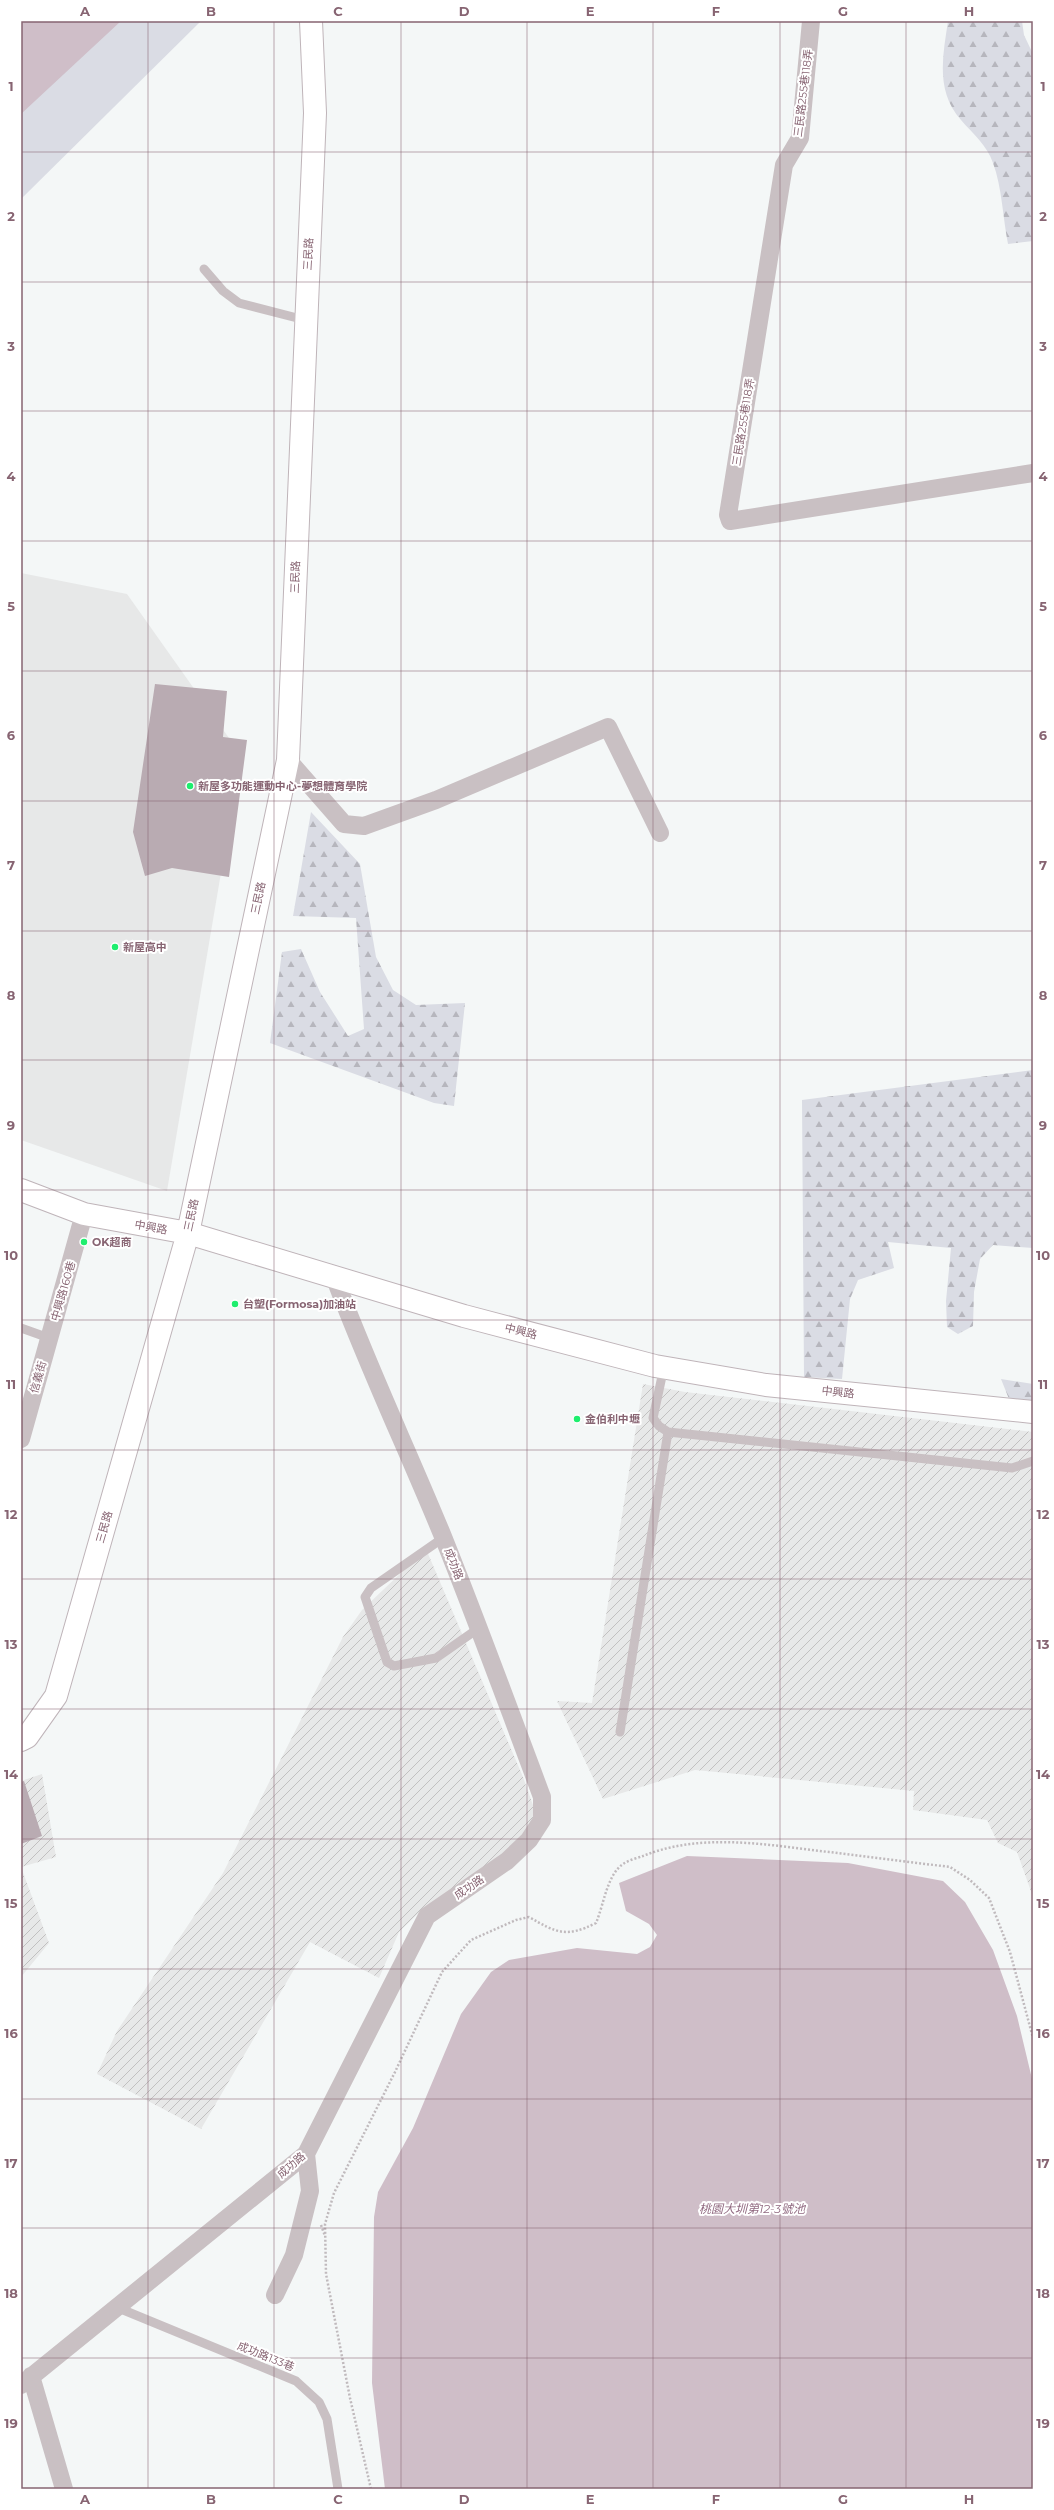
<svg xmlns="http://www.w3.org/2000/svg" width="1054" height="2510" font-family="Montserrat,'Noto Sans TC',sans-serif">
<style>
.built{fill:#e7e8e8}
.industrial{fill:url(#industrial-furrows)}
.green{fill:#dadce4}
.forest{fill:url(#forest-firs)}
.water{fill:#cfbec8}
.building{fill:#b9abb2}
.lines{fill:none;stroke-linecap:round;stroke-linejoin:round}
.secondary-casing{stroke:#bfb4b9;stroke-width:24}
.path{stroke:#c0babd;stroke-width:2.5;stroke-dasharray:2 2;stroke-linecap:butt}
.lane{stroke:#c9c0c3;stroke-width:9}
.street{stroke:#c9c0c3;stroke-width:18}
.secondary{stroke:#fff;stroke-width:22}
.grid{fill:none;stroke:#876472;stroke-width:1;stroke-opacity:0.55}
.poi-dot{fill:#1eee6e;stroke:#fff;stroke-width:1.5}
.labels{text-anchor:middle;stroke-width:4;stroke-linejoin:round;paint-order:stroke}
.street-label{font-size:11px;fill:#876472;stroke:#fff}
.poi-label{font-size:11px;font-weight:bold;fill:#876472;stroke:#fff;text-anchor:start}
.water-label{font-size:12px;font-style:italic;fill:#916a81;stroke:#fff}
.neatline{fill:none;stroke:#876472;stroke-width:1.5}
.grid-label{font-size:13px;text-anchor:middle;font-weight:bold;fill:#876472}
</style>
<defs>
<pattern id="industrial-furrows" width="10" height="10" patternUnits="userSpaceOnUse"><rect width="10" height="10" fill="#e7e8e8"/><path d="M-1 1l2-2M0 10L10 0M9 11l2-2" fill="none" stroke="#c1c0c0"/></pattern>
<pattern id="forest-firs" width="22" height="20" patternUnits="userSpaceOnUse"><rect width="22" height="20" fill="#dadce4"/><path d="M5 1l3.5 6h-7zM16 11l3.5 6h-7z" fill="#b6b6bd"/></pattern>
</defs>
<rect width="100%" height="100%" fill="#f4f7f7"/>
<path class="built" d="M 21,573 L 127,594 L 241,755 L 167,1191 L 21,1140 Z"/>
<path class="industrial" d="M 643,1384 L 685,1392 L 1033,1432 L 1033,1897 L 1017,1852 L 998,1843 L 987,1820 L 913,1810 L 914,1791 L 695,1770 L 603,1799 L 557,1701 L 592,1703 Z
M 426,1549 L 523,1777 L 534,1808 L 532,1826 L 510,1852 L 425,1907 L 399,1932 L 379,1978 L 310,1942 L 201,2129 L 97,2074 L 117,2031 L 223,1873 L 343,1637 L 362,1610 Z
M 42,1774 L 56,1857 L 21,1867 L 21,1781 Z
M 21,1867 L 49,1943 L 21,1977 Z"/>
<path class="green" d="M 21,21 L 201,21 L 21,199 Z"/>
<path class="forest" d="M 948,21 L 1022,21 L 1024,35 L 1033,54 L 1033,241 L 1008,244 C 1003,219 1002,187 993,163 C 987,145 973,134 961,120 C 935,91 943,55 948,21 Z
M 311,812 L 360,864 L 376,957 L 393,990 L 416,1005 L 465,1003 L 454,1106 L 434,1103 L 270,1043 L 282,952 L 301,949 L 320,992 L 348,1036 L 364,1029 L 356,918 L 293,916 Z
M 1033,1070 L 1033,1248 L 993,1245 L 980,1259 L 974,1292 L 973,1326 L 958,1334 L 947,1327 L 946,1301 L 951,1248 L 888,1242 L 894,1268 L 858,1280 L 850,1299 L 842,1379 L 804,1377 L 802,1100 Z
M 1001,1379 L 1033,1384 L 1033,1403 L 1009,1399 Z"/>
<path class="water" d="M 21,21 L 121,21 L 21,114 Z
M 687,1856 L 848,1863 L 943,1881 L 965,1902 L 993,1950 L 1017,2016 L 1033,2083 L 1033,2489 L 385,2489 L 372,2383 L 374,2217 L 378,2192 L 413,2128 L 461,2014 L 491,1972 L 509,1960 L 577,1948 L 637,1954 L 650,1947 L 657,1935 L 649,1924 L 626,1911 L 619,1883 Z"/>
<path class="building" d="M 155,684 L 227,691 L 223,737 L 247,740 L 229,877 L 172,868 L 145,876 L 133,832 Z
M 24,1781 L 42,1836 L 21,1844 L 21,1782 Z"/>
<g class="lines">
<defs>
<path id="secondary" d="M 21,1190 L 84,1214 L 188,1233 L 464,1316 L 655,1366 L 766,1385 L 1033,1412
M 21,1740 L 27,1737 L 56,1696 L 188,1233 L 288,760 L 315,113 L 311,21"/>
</defs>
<use href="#secondary" class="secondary-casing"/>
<path class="path" d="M 321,2225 L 325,2236
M 371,2489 L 350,2398 L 326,2274 L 325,2224 L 334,2193 L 395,2072 L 442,1972 L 471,1940 L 516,1920 L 529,1917 C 557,1933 566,1938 596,1923 C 604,1904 607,1875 623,1864 C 629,1860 637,1858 643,1856 C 702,1832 768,1845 829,1852 C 869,1857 910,1862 950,1867 L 970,1880 L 989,1898 L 1010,1952 L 1033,2038"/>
<path class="lane" d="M 204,269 L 223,291 L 239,303 L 305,320
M 21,1328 L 49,1338
M 664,1367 L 653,1418 L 659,1426 L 668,1432 L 1012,1468 L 1033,1461
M 443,1538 L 371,1588 L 365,1597 L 387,1662 L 394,1666 L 436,1658 L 479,1628
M 620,1732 L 668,1432
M 116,2307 L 296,2381 L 319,2402 L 327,2419 L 338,2489"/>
<path class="street" d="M 811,21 L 800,138 L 784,165 L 728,515 L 730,521 L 1033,473
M 288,760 L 344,824 L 364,826 L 436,800 L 608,727 L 660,833
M 21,1439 L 84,1214
M 275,2295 L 294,2255 L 310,2191 L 306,2154
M 31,2376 L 64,2489
M 21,2385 L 306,2154 L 427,1916 L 507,1861 L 529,1840 L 542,1820 L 542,1797 C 510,1711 478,1624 444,1539 C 408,1451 367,1365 334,1276"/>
<use href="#secondary" class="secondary"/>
</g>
<path class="grid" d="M 148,21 L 148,2489M 274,21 L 274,2489M 401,21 L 401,2489M 527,21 L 527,2489M 653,21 L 653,2489M 780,21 L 780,2489M 906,21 L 906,2489M 21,152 L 1033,152M 21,282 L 1033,282M 21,411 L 1033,411M 21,541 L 1033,541M 21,671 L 1033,671M 21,801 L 1033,801M 21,931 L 1033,931M 21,1060 L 1033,1060M 21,1190 L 1033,1190M 21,1320 L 1033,1320M 21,1450 L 1033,1450M 21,1579 L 1033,1579M 21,1709 L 1033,1709M 21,1839 L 1033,1839M 21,1969 L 1033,1969M 21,2099 L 1033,2099M 21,2228 L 1033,2228M 21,2358 L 1033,2358"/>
<g class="poi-dot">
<circle cx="190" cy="786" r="4"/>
<circle cx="115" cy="947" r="4"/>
<circle cx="84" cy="1242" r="4"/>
<circle cx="235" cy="1304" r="4"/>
<circle cx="577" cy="1419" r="4"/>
</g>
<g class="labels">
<g class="street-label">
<text transform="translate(803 93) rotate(-83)" y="4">三民路255巷118弄</text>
<text transform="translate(308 254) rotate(-87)" y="4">三民路</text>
<text transform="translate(743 422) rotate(-81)" y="4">三民路255巷118弄</text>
<text transform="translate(295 577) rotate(-88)" y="4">三民路</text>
<text transform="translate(258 898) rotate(-78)" y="4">三民路</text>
<text transform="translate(191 1215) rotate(-78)" y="4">三民路</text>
<text transform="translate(151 1227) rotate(10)" y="4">中興路</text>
<text transform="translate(63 1291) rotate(-74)" y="4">中興路160巷</text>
<text transform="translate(521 1331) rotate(14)" y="4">中興路</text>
<text transform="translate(38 1377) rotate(-74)" y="4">信義街</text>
<text transform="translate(838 1392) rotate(6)" y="4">中興路</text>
<text transform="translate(104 1527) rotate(-74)" y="4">三民路</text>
<text transform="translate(454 1564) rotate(69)" y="4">成功路</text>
<text transform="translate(469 1887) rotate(-34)" y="4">成功路</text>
<text transform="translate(291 2165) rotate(-41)" y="4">成功路</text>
<text transform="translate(266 2356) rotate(22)" y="4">成功路133巷</text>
</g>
<g class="poi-label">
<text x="198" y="790">新屋多功能運動中心-夢想體育學院</text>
<text x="123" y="951">新屋高中</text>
<text x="92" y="1246">OK超商</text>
<text x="243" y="1308">台塑(Formosa)加油站</text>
<text x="585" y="1423">金伯利中壢</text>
</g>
<g class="water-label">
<text x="752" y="2213">桃園大圳第12-3號池</text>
</g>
</g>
<rect width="1054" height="2510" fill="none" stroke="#ffffff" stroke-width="44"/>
<rect x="22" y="22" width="1010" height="2466" class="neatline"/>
<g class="grid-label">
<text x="85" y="16">A</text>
<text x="211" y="16">B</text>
<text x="338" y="16">C</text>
<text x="464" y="16">D</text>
<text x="590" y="16">E</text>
<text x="716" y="16">F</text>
<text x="843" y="16">G</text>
<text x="969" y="16">H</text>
<text x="11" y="91">1</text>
<text x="1043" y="91">1</text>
<text x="11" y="221">2</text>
<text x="1043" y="221">2</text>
<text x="11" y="351">3</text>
<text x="1043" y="351">3</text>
<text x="11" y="481">4</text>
<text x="1043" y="481">4</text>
<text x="11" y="611">5</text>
<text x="1043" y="611">5</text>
<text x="11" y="740">6</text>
<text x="1043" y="740">6</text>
<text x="11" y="870">7</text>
<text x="1043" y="870">7</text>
<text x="11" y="1000">8</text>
<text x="1043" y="1000">8</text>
<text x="11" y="1130">9</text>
<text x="1043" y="1130">9</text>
<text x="11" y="1260">10</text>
<text x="1043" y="1260">10</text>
<text x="11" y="1389">11</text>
<text x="1043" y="1389">11</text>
<text x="11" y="1519">12</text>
<text x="1043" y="1519">12</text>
<text x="11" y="1649">13</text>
<text x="1043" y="1649">13</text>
<text x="11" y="1779">14</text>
<text x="1043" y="1779">14</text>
<text x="11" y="1908">15</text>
<text x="1043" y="1908">15</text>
<text x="11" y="2038">16</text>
<text x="1043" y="2038">16</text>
<text x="11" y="2168">17</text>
<text x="1043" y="2168">17</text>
<text x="11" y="2298">18</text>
<text x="1043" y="2298">18</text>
<text x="11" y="2428">19</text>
<text x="1043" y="2428">19</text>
<text x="85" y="2504">A</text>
<text x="211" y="2504">B</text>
<text x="338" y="2504">C</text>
<text x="464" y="2504">D</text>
<text x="590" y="2504">E</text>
<text x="716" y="2504">F</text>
<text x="843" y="2504">G</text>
<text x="969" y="2504">H</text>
</g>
</svg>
